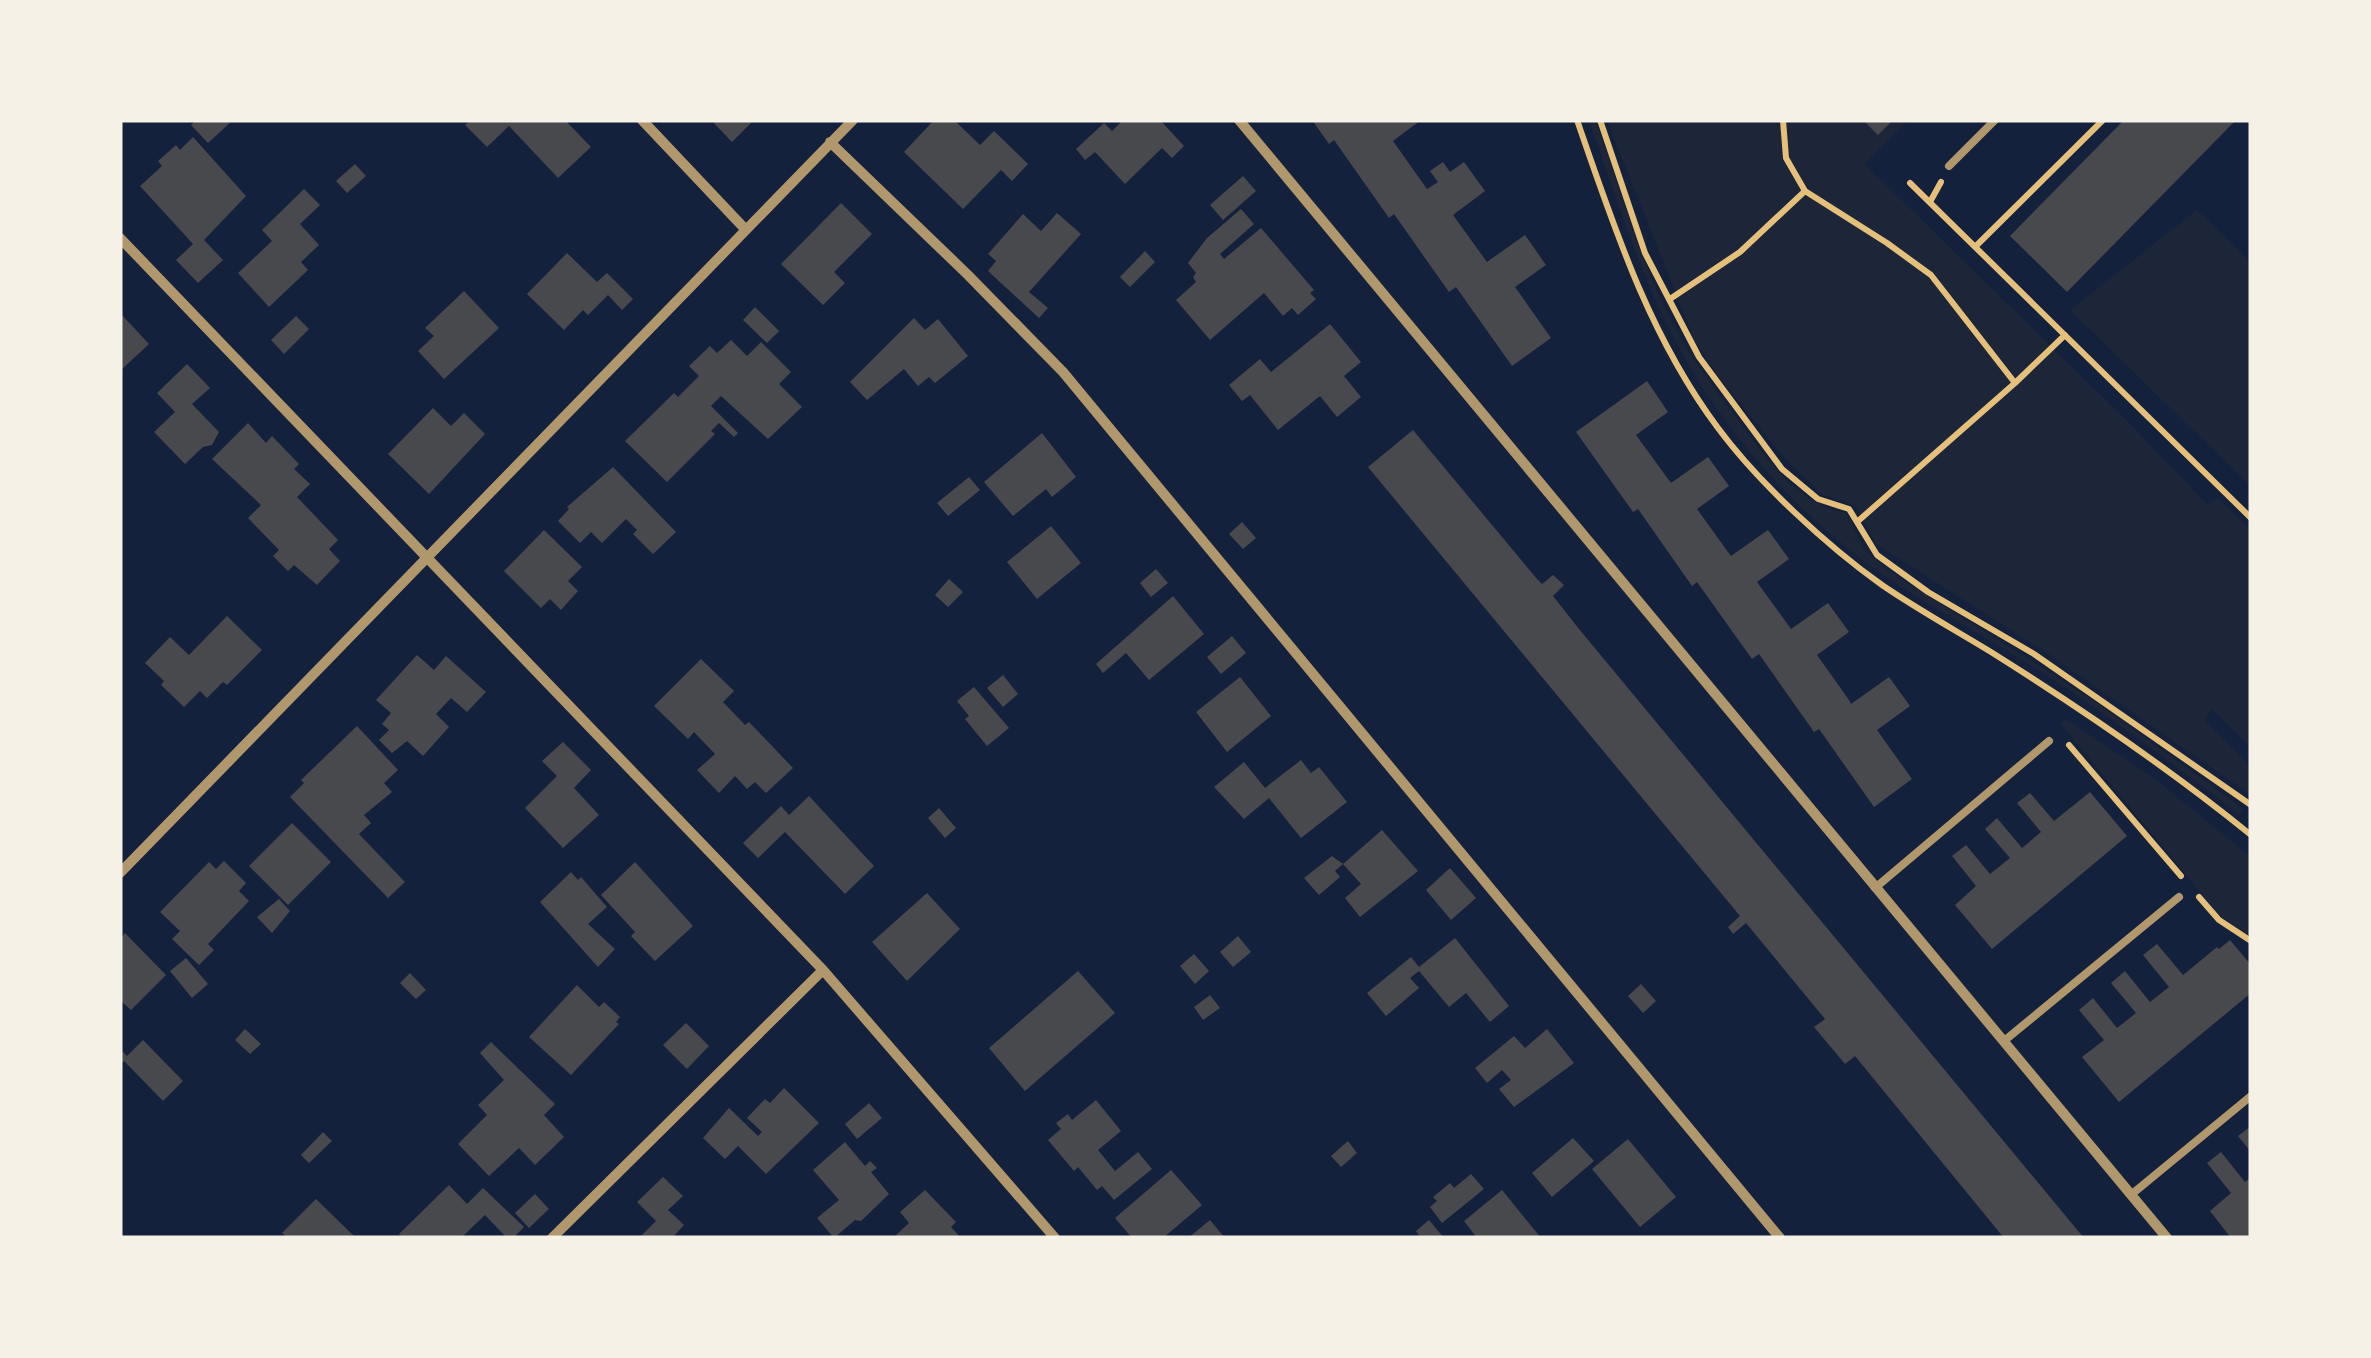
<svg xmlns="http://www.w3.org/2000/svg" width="2371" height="1358" font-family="'Varela Round',sans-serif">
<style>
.green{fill:#1d2539}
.building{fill:#48494c}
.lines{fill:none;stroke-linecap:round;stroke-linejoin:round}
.path{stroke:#e5c07b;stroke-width:6}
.service{stroke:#b1986c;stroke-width:8}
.minor{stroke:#b1986c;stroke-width:10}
</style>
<rect width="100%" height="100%" fill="#14213d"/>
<path class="green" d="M 1589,120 L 1595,120 C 1620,187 1638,256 1671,320 C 1691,359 1718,393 1744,428 C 1772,465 1797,503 1846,513 L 1864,549 L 1887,570 L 2090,698 L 2244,809 L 2239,814 C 2175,766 2111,717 2043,673 C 1990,639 1933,610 1882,574 C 1818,529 1761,472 1717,409 C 1652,317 1625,224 1589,120 Z
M 1607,120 L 1909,120 L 1865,164 L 2128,422 L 2208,505 L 2218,498 L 2251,530 L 2251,748 L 2212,709 L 2205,720 L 2251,766 L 2251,795 L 2050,655 L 1876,544 L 1856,506 L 1821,494 L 1781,454 L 1718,376 L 1693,337 Z
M 2197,210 L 2251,262 L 2251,487 L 2070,310 Z
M 2066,719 L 2154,778 L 2251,857 L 2251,936 L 2221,917 L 2060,723 Z"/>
<path class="building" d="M 196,120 L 233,120 L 208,143 L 191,125 Z
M 471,120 L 565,120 L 591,147 L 558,178 L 509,126 L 487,147 L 465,125 Z
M 711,120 L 754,120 L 732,142 Z
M 934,120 L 954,120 L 980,145 L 994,131 L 1028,164 L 1012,181 L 1001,170 L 963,209 L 904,152 Z
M 1123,120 L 1160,120 L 1184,146 L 1172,158 L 1162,148 L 1125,184 L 1095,152 L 1085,160 L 1076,149 L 1104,123 L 1112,131 Z
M 1312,120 L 1421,120 L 1393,141 L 1427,189 L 1438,182 L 1430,171 L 1443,162 L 1450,172 L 1464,162 L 1485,191 L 1453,215 L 1487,262 L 1525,235 L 1546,265 L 1515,287 L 1551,338 L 1512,366 L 1456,287 L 1449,292 L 1394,214 L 1389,218 L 1334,140 L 1329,144 Z
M 1863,120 L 1893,120 L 1878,135 Z
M 2124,120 L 2236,120 L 2067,292 L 2010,236 Z
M 193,137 L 246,196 L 204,240 L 223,260 L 198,283 L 176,260 L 193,244 L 140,186 L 162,166 L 158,161 L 176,145 L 180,150 Z
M 355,164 L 366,176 L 347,193 L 336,181 Z
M 1243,176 L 1256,191 L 1223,220 L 1210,205 Z
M 304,189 L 320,205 L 300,224 L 319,245 L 301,262 L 308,270 L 269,307 L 238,273 L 272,241 L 262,230 Z
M 841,203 L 872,234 L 834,272 L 845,283 L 823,305 L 781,264 Z
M 1241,209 L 1254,224 L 1220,254 L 1224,259 L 1261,228 L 1314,290 L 1310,293 L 1316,299 L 1298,315 L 1292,308 L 1283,316 L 1264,293 L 1210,340 L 1176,300 L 1196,282 L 1193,277 L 1196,273 L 1188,263 L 1207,238 Z
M 1057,213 L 1081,234 L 1029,292 L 1048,308 L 1039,318 L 988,271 L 996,261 L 988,254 L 1023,214 L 1041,231 Z
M 1145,251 L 1155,262 L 1130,287 L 1120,277 Z
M 567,253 L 597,282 L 607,273 L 633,299 L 622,310 L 608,295 L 588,315 L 583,310 L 564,330 L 527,294 Z
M 464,291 L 499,328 L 444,379 L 418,351 L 434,336 L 425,328 Z
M 755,307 L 779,331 L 767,343 L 743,320 Z
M 120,313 L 149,344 L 120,371 Z
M 296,316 L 309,329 L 284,354 L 271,340 Z
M 914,318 L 925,330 L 938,319 L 968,356 L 935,383 L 929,377 L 918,386 L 904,369 L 867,400 L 850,382 Z
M 1330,324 L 1361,362 L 1344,376 L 1361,397 L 1337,417 L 1320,396 L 1278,430 L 1250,395 L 1242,401 L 1229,385 L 1260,359 L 1271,372 Z
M 731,340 L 747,356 L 761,342 L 791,372 L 779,384 L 802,407 L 768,439 L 721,396 L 711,406 L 738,433 L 734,437 L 719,423 L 711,431 L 715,434 L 667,482 L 625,441 L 674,393 L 678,397 L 699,376 L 689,366 L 710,346 L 717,353 Z
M 187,364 L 210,388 L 192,404 L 219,432 L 212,445 L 203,447 L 185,464 L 154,432 L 175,412 L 157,393 Z
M 1647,381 L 1668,412 L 1636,435 L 1671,483 L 1708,457 L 1729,486 L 1697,509 L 1728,552 L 1731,556 L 1768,530 L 1789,559 L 1757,582 L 1791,629 L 1828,603 L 1849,632 L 1817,655 L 1849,700 L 1851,704 L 1889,677 L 1910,706 L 1877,730 L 1912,779 L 1874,807 L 1819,729 L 1814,732 L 1759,654 L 1752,659 L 1697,582 L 1692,586 L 1638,509 L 1633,512 L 1576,432 Z
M 433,408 L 451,426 L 464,413 L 485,434 L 429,494 L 388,454 Z
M 248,423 L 266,443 L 272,436 L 299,464 L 294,469 L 310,484 L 297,497 L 338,540 L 329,549 L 340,561 L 317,585 L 294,565 L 288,571 L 273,556 L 279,550 L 248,518 L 261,505 L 212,459 Z
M 1413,430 L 1537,579 L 1542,584 L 1553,575 L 1564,585 L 1553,596 L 1579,629 L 2084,1238 L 2004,1238 L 1855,1056 L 1845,1064 L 1814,1027 L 1825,1019 L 1746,923 L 1733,934 L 1728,927 L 1740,916 L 1368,467 Z
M 1042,433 L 1076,477 L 1052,497 L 1046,489 L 1013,516 L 984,482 Z
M 613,467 L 676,532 L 653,554 L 633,534 L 637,530 L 626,519 L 602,543 L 591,532 L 580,543 L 558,521 L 569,509 L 567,507 Z
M 969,477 L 980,490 L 948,516 L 937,503 Z
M 1242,522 L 1256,538 L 1243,549 L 1229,534 Z
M 1051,526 L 1081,563 L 1037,599 L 1007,562 Z
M 544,530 L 582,567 L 568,581 L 578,591 L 561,610 L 550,599 L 541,608 L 504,571 Z
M 1156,569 L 1168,583 L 1151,597 L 1140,583 Z
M 949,579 L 963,592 L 948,607 L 935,595 Z
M 1173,596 L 1204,634 L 1149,680 L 1126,653 L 1103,673 L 1096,664 Z
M 227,616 L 262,650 L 227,685 L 223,682 L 207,698 L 200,691 L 184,707 L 161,685 L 164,681 L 145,663 L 170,637 L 189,655 Z
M 1232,636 L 1246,653 L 1221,674 L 1207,657 Z
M 417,655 L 434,670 L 446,656 L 486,692 L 467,712 L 451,698 L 436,714 L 449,727 L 423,756 L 407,741 L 392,753 L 379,740 L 389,730 L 382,724 L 391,713 L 376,700 Z
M 701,659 L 734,691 L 723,702 L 745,725 L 749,722 L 793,768 L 766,793 L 755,782 L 747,789 L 735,776 L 719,793 L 697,770 L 715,754 L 694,732 L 688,739 L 654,706 Z
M 1003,675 L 1018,694 L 1003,707 L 987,688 Z
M 1240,677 L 1271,716 L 1227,752 L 1196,712 Z
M 974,687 L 1009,728 L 987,746 L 965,719 L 969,716 L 957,701 Z
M 357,726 L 398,770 L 384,783 L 392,792 L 364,815 L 371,823 L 359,834 L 405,882 L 388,898 L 290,797 L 304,783 L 301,780 Z
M 563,742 L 591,770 L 574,788 L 599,815 L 563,848 L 525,808 L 557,776 L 542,761 Z
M 1301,760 L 1311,773 L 1319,767 L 1347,802 L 1301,838 L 1269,798 L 1244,819 L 1214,787 L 1244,762 L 1265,788 Z
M 2090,792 L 2127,836 L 1992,949 L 1955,905 L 1976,886 L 1952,856 L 1966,845 L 1990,874 L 2010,858 L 1985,829 L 1997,818 L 2022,848 L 2041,832 L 2017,803 L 2030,793 L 2054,821 Z
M 809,796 L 874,866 L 845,894 L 785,832 L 758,858 L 743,843 L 781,806 L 789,815 Z
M 939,808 L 956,828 L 945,838 L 928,818 Z
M 292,823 L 331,862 L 288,905 L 249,866 Z
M 1382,830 L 1418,871 L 1360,917 L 1345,898 L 1361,884 L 1343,864 Z
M 1332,856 L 1343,864 L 1335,871 L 1340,877 L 1319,895 L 1304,878 Z
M 224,861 L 246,883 L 239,891 L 249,901 L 208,944 L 214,950 L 199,965 L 172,939 L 180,931 L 160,912 L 209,862 L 216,869 Z
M 635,862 L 693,926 L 655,961 L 631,936 L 635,932 L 601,895 Z
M 1450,868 L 1476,898 L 1451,920 L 1426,890 Z
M 571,872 L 578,880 L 581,877 L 607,907 L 588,924 L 615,949 L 598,967 L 540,902 Z
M 927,893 L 960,929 L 907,981 L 872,942 Z
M 279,899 L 290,911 L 272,933 L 257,917 Z
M 125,933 L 166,975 L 131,1010 L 120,1000 L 120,939 Z
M 1238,936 L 1251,952 L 1233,967 L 1220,952 Z
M 1455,938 L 1509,1006 L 1490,1022 L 1466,993 L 1449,1007 L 1419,971 L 1410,978 L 1419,988 L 1386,1016 L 1367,993 L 1411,957 L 1419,967 Z
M 2230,940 L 2251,965 L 2251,993 L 2119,1102 L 2082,1057 L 2104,1040 L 2079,1010 L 2093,998 L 2117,1028 L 2136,1013 L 2111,983 L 2125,971 L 2150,1002 L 2169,987 L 2143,955 L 2157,944 L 2183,975 L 2217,947 L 2219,949 Z
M 1194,954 L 1209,971 L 1195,984 L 1180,966 Z
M 186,958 L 208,984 L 192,998 L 170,971 Z
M 1078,971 L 1115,1013 L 1025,1091 L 989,1048 Z
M 410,973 L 426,990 L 416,999 L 400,983 Z
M 1641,984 L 1656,1001 L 1643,1013 L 1628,996 Z
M 577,985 L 599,1007 L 604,1002 L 620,1017 L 616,1022 L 619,1024 L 571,1075 L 529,1037 Z
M 1210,995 L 1220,1008 L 1203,1020 L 1194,1007 Z
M 686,1023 L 709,1046 L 687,1069 L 663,1045 Z
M 245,1029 L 261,1044 L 250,1054 L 235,1040 Z
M 1547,1029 L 1574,1063 L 1514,1107 L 1499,1089 L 1511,1080 L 1502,1070 L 1487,1083 L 1475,1068 L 1514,1036 L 1525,1048 Z
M 143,1040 L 183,1081 L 163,1101 L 124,1061 L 120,1065 L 120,1049 L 127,1056 Z
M 491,1042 L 555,1104 L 544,1115 L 564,1137 L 535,1165 L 519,1148 L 489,1176 L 458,1144 L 487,1115 L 478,1105 L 504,1080 L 480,1053 Z
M 784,1088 L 819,1123 L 766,1174 L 738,1146 L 725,1159 L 703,1138 L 729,1108 L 758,1136 L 762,1132 L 747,1118 L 765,1099 L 770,1103 Z
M 1096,1100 L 1121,1131 L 1098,1150 L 1115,1171 L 1138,1152 L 1152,1169 L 1114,1200 L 1102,1186 L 1097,1190 L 1078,1167 L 1074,1171 L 1048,1140 L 1061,1129 L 1056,1123 L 1068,1114 L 1072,1120 Z
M 869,1103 L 882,1118 L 857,1139 L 845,1124 Z
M 2251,1126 L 2251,1152 L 2238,1136 Z
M 323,1132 L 332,1141 L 309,1163 L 301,1155 Z
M 1573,1138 L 1594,1161 L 1552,1197 L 1532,1173 Z
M 1628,1139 L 1676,1197 L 1640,1227 L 1592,1169 Z
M 1348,1141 L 1357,1153 L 1341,1167 L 1331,1156 Z
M 845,1142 L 865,1166 L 870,1161 L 877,1168 L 871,1172 L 889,1194 L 861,1221 L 855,1220 L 834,1238 L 817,1218 L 839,1200 L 813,1170 Z
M 2221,1152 L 2245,1182 L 2251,1177 L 2251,1238 L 2231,1238 L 2210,1211 L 2231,1193 L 2207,1163 Z
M 1171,1170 L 1202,1205 L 1163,1238 L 1132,1238 L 1115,1218 Z
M 1471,1174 L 1484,1189 L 1442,1223 L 1430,1207 L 1437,1201 L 1433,1197 L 1450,1183 L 1454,1188 Z
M 663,1177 L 683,1196 L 668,1210 L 684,1225 L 672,1238 L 639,1238 L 656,1221 L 637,1202 Z
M 449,1185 L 467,1204 L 483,1188 L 524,1227 L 513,1238 L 507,1238 L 485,1215 L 461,1238 L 402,1238 L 399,1234 Z
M 925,1190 L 956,1222 L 951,1227 L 961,1238 L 899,1238 L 896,1235 L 909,1223 L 900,1212 Z
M 1502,1190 L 1541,1238 L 1477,1238 L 1464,1221 Z
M 535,1194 L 549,1209 L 529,1228 L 515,1213 Z
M 316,1199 L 356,1238 L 288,1238 L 282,1233 Z
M 1210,1220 L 1225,1238 L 1188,1238 Z
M 1429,1220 L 1444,1238 L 1421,1238 L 1416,1231 Z"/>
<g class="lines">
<path class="path" d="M 1577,120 C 1614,227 1649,336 1718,428 C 1758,482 1827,546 1882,585 C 1917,609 1955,630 1991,652 C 2080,708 2170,769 2251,835
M 1600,120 L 1645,253 L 1699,357 L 1782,469 L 1818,499 L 1849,509 L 1877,555 L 1928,592 L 2034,654 L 2251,805
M 1910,183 L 2251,518
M 1805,191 L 1887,243 L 1931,275 L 2015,383 L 1857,522
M 1930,202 L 1941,182
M 1975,247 L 2103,120
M 1670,299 L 1740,252 L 1805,191 L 1786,158 L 1783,120
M 2015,383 L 2065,335
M 2069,745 L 2181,876
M 2199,897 L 2219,920 L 2251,941"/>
<path class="service" d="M 1949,166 L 1995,120
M 1875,888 L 2049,741
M 2004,1041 L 2179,897
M 2132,1194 L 2251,1096"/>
<path class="minor" d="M 642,120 L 746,230
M 1239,120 L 2167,1238
M 830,142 L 968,275 L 1063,372 L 1780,1238
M 120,238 L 823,970 L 1055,1238
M 120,873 L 853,120
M 552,1238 L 823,970"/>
</g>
<rect width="2371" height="1358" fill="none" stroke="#f6f1e7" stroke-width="245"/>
</svg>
